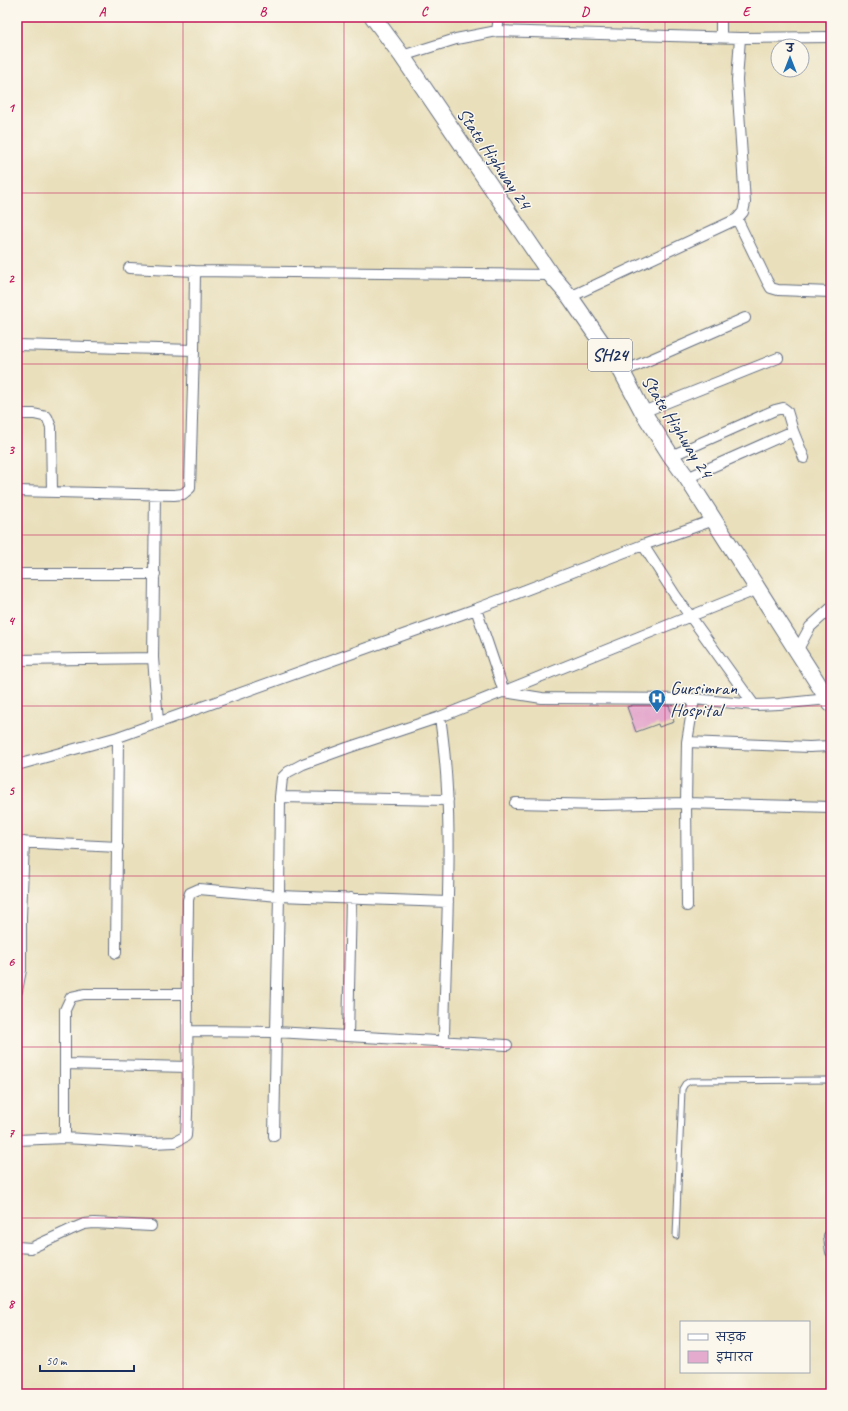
<svg xmlns="http://www.w3.org/2000/svg" width="848" height="1411" font-family="Caveat,'Playpen Sans Deva',sans-serif">
<style>
.building{fill:#e5abce}
.lines{fill:none;stroke-linecap:round;stroke-linejoin:round}
.service-casing{stroke:#636d7f;stroke-width:7}
.minor-casing{stroke:#636d7f;stroke-width:12}
.primary-casing{stroke:#636d7f;stroke-width:18}
.service{stroke:#fff;stroke-width:5}
.minor{stroke:#fff;stroke-width:10}
.primary{stroke:#fff;stroke-width:16}
.grid{fill:none;stroke:#c2185b;stroke-width:1;stroke-opacity:0.55}
.labels{text-anchor:middle;stroke-width:3;stroke-linejoin:round;paint-order:stroke}
.shield{fill:#fbf7ec;stroke:#5e6b89;stroke-width:1}
.shield-label{font-size:18px;font-weight:bold;fill:#1b2f5e}
.street-label{font-size:19px;fill:#1b2f5e;stroke:#fbf7ec}
.poi-label{font-size:19px;fill:#1b2f5e;stroke:#fbf7ec;text-anchor:start}
.neatline{fill:none;stroke:#c2185b;stroke-width:1.5}
.grid-label{font-size:13px;text-anchor:middle;font-weight:bold;fill:#c2185b}
</style>
<rect width="100%" height="100%" fill="#fbf7ec"/>
<filter id="ink" filterUnits="userSpaceOnUse"><feTurbulence type="fractalNoise" baseFrequency=".025" numOctaves="2"/><feDisplacementMap in="SourceGraphic" scale="8" xChannelSelector="R" yChannelSelector="G"/><feConvolveMatrix kernelMatrix="1 2 1 2 8 2 1 2 1" color-interpolation-filters="sRGB"/></filter>
<filter id="wash" filterUnits="userSpaceOnUse"><feTurbulence type="fractalNoise" baseFrequency=".012" numOctaves="4" result="noise"/><feDisplacementMap in="SourceGraphic" scale="16" xChannelSelector="R" yChannelSelector="G"/><feGaussianBlur stdDeviation="0.9" result="paint"/><feColorMatrix in="noise" values="0 0 0 0 0 0 0 0 0 0 0 0 0 0 0 0 0 1.4 0 .05"/><feComposite in="paint" operator="in"/></filter>
<g filter="url(#wash)">
<rect width="100%" height="100%" fill="#e9dfbb"/>
<g id="blocks">
<path class="building" d="M 633,705 L 669,705 L 674,722 L 659,727 L 658,724 L 636,732 L 627,707 Z"/>
</g>
</g>
<g filter="url(#ink)">
<use href="#blocks" fill-opacity="0" stroke="#636d7f" stroke-width="1"/>
<g class="lines">
<defs>
<path id="service" d="M 676,1236 L 682,1089 L 685,1084 L 690,1081 L 831,1080"/>
<path id="minor" d="M 721,17 L 721,37
M 497,31 L 499,17
M 402,56 L 456,39 L 497,31 L 740,38 L 831,37
M 737,219 L 767,281 L 771,288 L 778,290 L 831,292
M 129,268 L 195,271 L 551,275
M 570,297 L 737,219 L 743,212 L 745,203 L 737,80 L 740,38
M 17,345 L 194,350
M 622,372 L 745,318
M 643,412 L 778,358
M 17,414 L 34,414 L 47,417 L 51,427 L 52,491
M 671,456 L 775,410 L 783,408 L 787,411 L 793,431 L 804,458
M 687,478 L 793,431
M 17,491 L 174,495 L 183,494 L 190,488 L 194,350 L 195,271
M 155,494 L 153,658 L 158,722
M 643,545 L 675,595 L 754,705
M 17,574 L 155,574
M 476,609 L 504,692 L 542,698 L 694,699 L 754,705 L 779,704 L 828,699
M 797,651 L 810,627 L 831,608
M 17,660 L 153,658
M 440,717 C 456,825 445,934 444,1042
M 687,742 L 809,747 L 831,746
M 17,765 L 118,737 L 476,609 L 643,545 L 714,520
M 280,797 L 448,800
M 515,803 L 602,805 L 686,803 L 831,807
M 18,842 L 118,847
M 687,906 L 686,803 L 687,742 L 694,699
M 116,953 L 118,737
M 17,991 L 21,970 L 21,917 L 24,842
M 188,1031 L 276,1032 L 274,1136
M 348,1036 L 351,898
M 507,1045 L 276,1032 L 279,896 L 280,797 L 282,778 L 288,772 L 303,764 L 347,748 L 440,717 L 758,589
M 65,1064 L 188,1067
M 65,1138 L 65,1010 L 71,997 L 84,994 L 187,994
M 17,1140 L 65,1138 L 152,1143 L 175,1142 L 186,1136 C 189,1089 187,1042 187,995 C 186,963 188,932 188,900 L 190,893 L 199,889 L 279,896 L 448,902
M 829,1236 L 831,1252
M 17,1247 L 31,1248 L 70,1230 L 84,1224 L 94,1223 L 151,1226"/>
<path id="primary" d="M 373,17 L 402,56 L 551,275 L 570,297 L 622,372 L 643,412 L 671,456 L 687,478 L 831,704"/>
</defs>
<use href="#service" class="service-casing"/>
<use href="#minor" class="minor-casing"/>
<use href="#primary" class="primary-casing"/>
<use href="#service" class="service"/>
<use href="#minor" class="minor"/>
<use href="#primary" class="primary"/>
</g>
</g>
<path class="grid" d="M 183,17 L 183,1394M 344,17 L 344,1394M 504,17 L 504,1394M 665,17 L 665,1394M 17,193 L 831,193M 17,364 L 831,364M 17,535 L 831,535M 17,706 L 831,706M 17,876 L 831,876M 17,1047 L 831,1047M 17,1218 L 831,1218"/>
<defs>
<symbol id="hospital-pin" viewBox="-11 -11 22 30"><path d="M0 17L-7.5 6A9.5 9.5 0 1 1 7.5 6Z" fill="#1f6fb2" stroke="#fbf7ec"/><path d="M-5-5h3v3.5h4V-5h3V5h-3V1.5h-4V5h-3Z" fill="#fff"/></symbol>
</defs>
<g fill-rule="evenodd">
<use href="#hospital-pin" x="647" y="688" width="20" height="27"/>
</g>
<g class="labels">
<rect class="shield" x="588" y="339" width="44" height="32" rx="3"/>
<g class="shield-label">
<text x="610" y="361">SH24</text>
</g>
<g class="street-label">
<text transform="translate(495 158) rotate(56)" y="7">State Highway 24</text>
<text transform="translate(678 426) rotate(58)" y="7">State Highway 24</text>
</g>
<g class="poi-label">
<text x="670" y="694">Gursimran<tspan x="670" dy="22">Hospital</tspan></text>
</g>
</g>
<rect width="848" height="1411" fill="none" stroke="#fbf7ec" stroke-width="44"/>
<rect x="680" y="1321" width="130" height="52" fill="#fbf7ec" stroke="#a1a7b3"/>
<rect x="688" y="1334" width="20" height="6" fill="#ffffff" stroke="#a1a7b3"/>
<text x="716" y="1341" font-size="12" fill="#1b2f5e">सड़क</text>
<rect x="688" y="1351" width="20" height="12" fill="#e5abce" stroke="#a1a7b3"/>
<text x="716" y="1361" font-size="12" fill="#1b2f5e">इमारत</text>
<g transform="translate(790 58)"><circle r="19" fill="#fbf7ec" stroke="#a1a7b3"/>
<path d="M0-3L7 15L0 10L-7 15Z" fill="#1f6fb2"/>
<text y="-6" font-size="11" font-weight="bold" text-anchor="middle" fill="#1b2f5e">उ</text>
</g>
<path d="M40 1365v6h94v-6" fill="none" stroke="#1b2f5e" stroke-width="2"/>
<text x="46" y="1365" font-size="12" fill="#1b2f5e" stroke="#fbf7ec" stroke-width="3" paint-order="stroke">50 m</text>
<rect x="22" y="22" width="804" height="1367" class="neatline"/>
<g class="grid-label">
<text x="102" y="16">A</text>
<text x="263" y="16">B</text>
<text x="424" y="16">C</text>
<text x="585" y="16">D</text>
<text x="746" y="16">E</text>
<text x="11" y="112">1</text>
<text x="11" y="283">2</text>
<text x="11" y="454">3</text>
<text x="11" y="625">4</text>
<text x="11" y="795">5</text>
<text x="11" y="966">6</text>
<text x="11" y="1137">7</text>
<text x="11" y="1308">8</text>
</g>
</svg>
